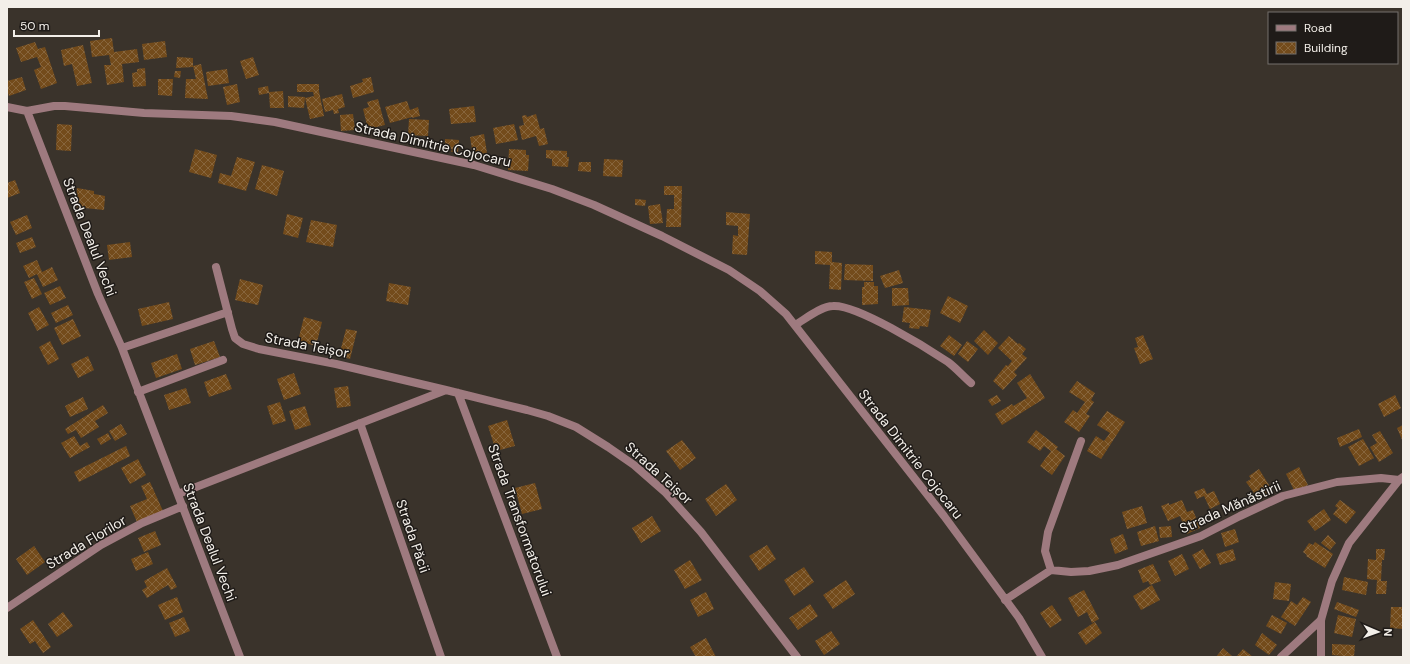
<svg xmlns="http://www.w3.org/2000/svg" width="1410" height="664" font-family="'DM Sans',sans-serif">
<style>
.building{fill:url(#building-cross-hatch)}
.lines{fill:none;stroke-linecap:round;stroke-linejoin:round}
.minor{stroke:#9e7a7f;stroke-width:8}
.tertiary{stroke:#9e7a7f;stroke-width:8}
.labels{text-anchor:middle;stroke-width:3;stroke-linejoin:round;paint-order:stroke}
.street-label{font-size:14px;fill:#f3efe9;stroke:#1f1b18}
</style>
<defs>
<pattern id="building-cross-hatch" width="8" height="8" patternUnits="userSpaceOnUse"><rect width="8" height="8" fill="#734b1b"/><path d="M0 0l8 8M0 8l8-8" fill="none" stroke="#87653c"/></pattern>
</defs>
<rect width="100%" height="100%" fill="#3a332b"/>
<path class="building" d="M 112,38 L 114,52 L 137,49 L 139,62 L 122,64 L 124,82 L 107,85 L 104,65 L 111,65 L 109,55 L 92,57 L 90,41 Z
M 165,41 L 167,57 L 144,60 L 142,44 Z
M 35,42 L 38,49 L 45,47 L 57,83 L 41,89 L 34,70 L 41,67 L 37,57 L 21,62 L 16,48 Z
M 83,45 L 92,83 L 77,86 L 72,64 L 64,66 L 61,50 Z
M 177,57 L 193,58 L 193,67 L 176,68 Z
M 253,57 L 259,75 L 246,79 L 240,61 Z
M 201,64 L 208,99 L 185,98 L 186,79 L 196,79 L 193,66 Z
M 145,68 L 146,86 L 133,87 L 132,73 L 137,72 L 137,69 Z
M 227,69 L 229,83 L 208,86 L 206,72 Z
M 175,71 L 181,71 L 180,78 L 174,77 Z
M 22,77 L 26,90 L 9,96 L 7,90 L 7,81 Z
M 371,77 L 374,92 L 353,98 L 350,86 L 363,82 L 362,79 Z
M 158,79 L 173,79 L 172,96 L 158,95 Z
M 237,84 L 240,102 L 227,105 L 223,87 Z
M 297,84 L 319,84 L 319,91 L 324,116 L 310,119 L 305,98 L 314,96 L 313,92 L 297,92 Z
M 268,86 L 269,92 L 283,91 L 284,108 L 270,108 L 269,93 L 259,95 L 258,88 Z
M 342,94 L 345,107 L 338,109 L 339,113 L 334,114 L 333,110 L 325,112 L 322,99 Z
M 288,96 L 305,97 L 304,108 L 288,107 Z
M 378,99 L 385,125 L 368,129 L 363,109 L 369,107 L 367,102 Z
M 407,101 L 410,110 L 418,107 L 420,116 L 412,118 L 412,117 L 390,123 L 385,107 Z
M 474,106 L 476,122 L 451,124 L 449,109 Z
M 353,114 L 355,130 L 341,131 L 340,115 Z
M 536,114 L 540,129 L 544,128 L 548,144 L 539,146 L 536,136 L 522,140 L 519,126 L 524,125 L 522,116 L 526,115 L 527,117 Z
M 409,119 L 429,120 L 428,136 L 408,135 Z
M 57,124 L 72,125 L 71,151 L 56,150 Z
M 514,124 L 518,140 L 496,144 L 493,128 Z
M 484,134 L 487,153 L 473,155 L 470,137 Z
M 445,139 L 459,140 L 458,152 L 451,152 L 452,149 L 445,148 Z
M 195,149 L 217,155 L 211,178 L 189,172 Z
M 509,149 L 526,150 L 526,155 L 529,155 L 528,171 L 508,170 Z
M 546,150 L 567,151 L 567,157 L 569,157 L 568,167 L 552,166 L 552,159 L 546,158 Z
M 237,157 L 255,162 L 246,191 L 218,183 L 220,173 L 231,176 Z
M 604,159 L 623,160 L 622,177 L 603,176 Z
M 579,162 L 591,162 L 591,172 L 578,171 Z
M 262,165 L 284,171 L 277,196 L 255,189 Z
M 15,180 L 20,193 L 7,198 L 7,183 Z
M 664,186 L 682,186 L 681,227 L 666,227 L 667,209 L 674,209 L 674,195 L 664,195 Z
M 77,188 L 94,191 L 94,194 L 105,196 L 104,210 L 75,207 Z
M 635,199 L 646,200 L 645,206 L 635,205 Z
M 660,204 L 663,223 L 650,224 L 648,206 Z
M 726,212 L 750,214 L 747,255 L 732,254 L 733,235 L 738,236 L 738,226 L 726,225 Z
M 287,214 L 303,218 L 298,238 L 283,234 Z
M 27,215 L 32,228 L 16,235 L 10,222 Z
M 311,220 L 337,225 L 333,247 L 306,242 Z
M 32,237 L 36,247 L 20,253 L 16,243 Z
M 130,242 L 132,257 L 109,260 L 107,245 Z
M 815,251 L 832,252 L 832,262 L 842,263 L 841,290 L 829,289 L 830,265 L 815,264 Z
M 37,260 L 42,272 L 52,267 L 58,280 L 43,287 L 37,274 L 29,278 L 23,266 Z
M 845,264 L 873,265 L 873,281 L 844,280 Z
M 899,270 L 903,283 L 885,288 L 880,276 Z
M 34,278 L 42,294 L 32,299 L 24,282 Z
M 240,279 L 263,285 L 258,305 L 235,300 Z
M 864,282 L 874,282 L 874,286 L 878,286 L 878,304 L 862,305 L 862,287 L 864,287 Z
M 389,283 L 411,287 L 408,305 L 386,301 Z
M 60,286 L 66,298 L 50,305 L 44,293 Z
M 892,288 L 908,288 L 909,305 L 892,306 Z
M 948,296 L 968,306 L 960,323 L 940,313 Z
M 169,302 L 173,319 L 142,326 L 138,309 Z
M 68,305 L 73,315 L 56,323 L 51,313 Z
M 39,307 L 49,325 L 37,331 L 28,313 Z
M 904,307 L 931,310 L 928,327 L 920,326 L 919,329 L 909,328 L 910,323 L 902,322 Z
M 304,317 L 322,322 L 316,346 L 298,341 Z
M 73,319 L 81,336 L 62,345 L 54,328 Z
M 346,329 L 357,331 L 350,359 L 339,356 Z
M 984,330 L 998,343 L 988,355 L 974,341 Z
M 949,335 L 962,345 L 954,356 L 940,346 Z
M 1143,335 L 1153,359 L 1140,364 L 1134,348 L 1138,347 L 1135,338 Z
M 1009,336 L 1018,344 L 1019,343 L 1026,349 L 1022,354 L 1027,358 L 1014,372 L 1017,375 L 1003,390 L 993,381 L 1006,365 L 1008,366 L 1012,361 L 998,348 Z
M 50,341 L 59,359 L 48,365 L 39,347 Z
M 214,341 L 220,357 L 195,365 L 190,349 Z
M 967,341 L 978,349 L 968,362 L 958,354 Z
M 177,354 L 182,369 L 156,378 L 151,363 Z
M 88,356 L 94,370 L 78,378 L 71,364 Z
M 294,373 L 301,394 L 284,400 L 277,379 Z
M 226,374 L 232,389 L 209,397 L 204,382 Z
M 1030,374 L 1045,398 L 1002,425 L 995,414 L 1012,404 L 1013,406 L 1027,398 L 1017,383 Z
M 1077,381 L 1095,393 L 1091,400 L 1094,402 L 1086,414 L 1090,416 L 1079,432 L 1064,422 L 1073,410 L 1077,413 L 1085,402 L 1069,392 Z
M 348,386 L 351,406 L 337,408 L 334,388 Z
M 186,388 L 191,403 L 169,410 L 164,395 Z
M 997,395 L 1001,401 L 992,406 L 988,400 Z
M 1395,395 L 1401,408 L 1384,417 L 1378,404 Z
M 83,397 L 88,409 L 70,417 L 65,406 Z
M 280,402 L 286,421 L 273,425 L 267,406 Z
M 103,405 L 108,413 L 95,421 L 99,427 L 81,438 L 76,430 L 68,434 L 65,429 Z
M 305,406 L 311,425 L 295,430 L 289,411 Z
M 1107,411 L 1125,422 L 1101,459 L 1087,451 L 1096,436 L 1104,441 L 1110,433 L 1097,425 Z
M 507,420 L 515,446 L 496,451 L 488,426 Z
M 121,424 L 127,434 L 115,441 L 109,431 Z
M 1403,425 L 1403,442 L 1397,428 Z
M 1359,429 L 1362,437 L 1340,447 L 1337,438 Z
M 1036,430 L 1058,447 L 1056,449 L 1065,456 L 1052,475 L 1040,466 L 1051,451 L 1044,446 L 1040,451 L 1027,442 Z
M 1380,431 L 1393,453 L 1379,462 L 1370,447 L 1377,443 L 1372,435 Z
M 108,433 L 111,439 L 101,445 L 97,439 Z
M 74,436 L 80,446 L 87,442 L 90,447 L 70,458 L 61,443 Z
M 1363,439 L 1374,458 L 1359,466 L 1348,447 Z
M 682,440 L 696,458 L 680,470 L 666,451 Z
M 126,446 L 130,456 L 79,482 L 74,472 Z
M 138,459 L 146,475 L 130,484 L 121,468 Z
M 1299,467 L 1308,485 L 1295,492 L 1286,474 Z
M 1259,469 L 1272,490 L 1265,495 L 1261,489 L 1254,493 L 1246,482 L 1251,479 L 1249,476 Z
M 150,482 L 163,511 L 137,522 L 130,506 L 147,499 L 141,486 Z
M 535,483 L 542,509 L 522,514 L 515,488 Z
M 726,484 L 737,500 L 716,516 L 705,499 Z
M 1204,488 L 1207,494 L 1214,491 L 1220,504 L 1210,509 L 1204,496 L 1197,499 L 1194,492 Z
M 1182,500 L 1187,512 L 1193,510 L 1200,528 L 1187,534 L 1180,516 L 1168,521 L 1161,506 L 1169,503 L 1169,505 Z
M 1340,500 L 1356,512 L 1346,524 L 1333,514 L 1338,508 L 1335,506 Z
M 1142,506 L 1147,523 L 1127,529 L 1122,512 Z
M 1324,509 L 1331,520 L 1315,531 L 1307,521 Z
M 652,516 L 661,531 L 641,543 L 632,528 Z
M 1155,526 L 1159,541 L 1141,546 L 1137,532 Z
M 1171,526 L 1172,537 L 1160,538 L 1159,527 Z
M 1235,529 L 1239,542 L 1225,547 L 1221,533 Z
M 155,531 L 161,545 L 144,552 L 138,538 Z
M 1123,534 L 1128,549 L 1115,554 L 1110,539 Z
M 1328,535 L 1336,543 L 1330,550 L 1321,543 Z
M 1315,542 L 1333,554 L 1325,568 L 1306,556 L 1307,555 L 1303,552 L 1309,543 L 1313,545 Z
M 767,545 L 776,559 L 759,571 L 749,556 Z
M 34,546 L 45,562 L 27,575 L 16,559 Z
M 1203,549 L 1211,563 L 1200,569 L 1192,555 Z
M 1233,549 L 1236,560 L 1220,565 L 1216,554 Z
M 1376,549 L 1385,549 L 1384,560 L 1382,560 L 1381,581 L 1387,581 L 1386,594 L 1376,594 L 1377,580 L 1367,579 L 1368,559 L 1376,560 Z
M 148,552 L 153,564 L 136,571 L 131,559 Z
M 1182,554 L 1189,569 L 1175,576 L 1168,561 Z
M 690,560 L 702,580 L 685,589 L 674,570 Z
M 1153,564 L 1161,581 L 1150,585 L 1148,581 L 1143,583 L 1138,570 Z
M 804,567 L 814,582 L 794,596 L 784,580 Z
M 167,568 L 177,587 L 171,590 L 168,585 L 147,598 L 142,590 L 147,587 L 144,581 Z
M 1344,577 L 1368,582 L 1366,595 L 1342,590 Z
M 846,580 L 855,594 L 833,609 L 823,595 Z
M 1275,582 L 1291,584 L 1289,601 L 1273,599 Z
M 1152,585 L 1160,600 L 1141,610 L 1133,596 Z
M 1084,590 L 1099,619 L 1092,623 L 1087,612 L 1078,617 L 1068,598 Z
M 706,592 L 714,609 L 698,617 L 690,600 Z
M 177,597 L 183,612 L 165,620 L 158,605 Z
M 1303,597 L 1311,602 L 1295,626 L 1281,617 L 1291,601 L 1297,605 Z
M 1337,602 L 1359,610 L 1356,617 L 1334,609 Z
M 810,604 L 818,616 L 798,630 L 789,618 Z
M 1052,605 L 1062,620 L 1050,628 L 1040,613 Z
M 1391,607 L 1403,607 L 1403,629 L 1390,628 Z
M 63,612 L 73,626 L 57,637 L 48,624 Z
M 1272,615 L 1287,623 L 1281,634 L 1266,626 Z
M 1338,615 L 1356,619 L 1352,637 L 1334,633 Z
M 184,617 L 190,631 L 175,637 L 169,623 Z
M 33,620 L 51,647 L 43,653 L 35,641 L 30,644 L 20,629 Z
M 1095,622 L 1102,633 L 1086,645 L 1078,633 Z
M 831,631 L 840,644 L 824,655 L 815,641 Z
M 1262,633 L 1277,645 L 1269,655 L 1255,645 Z
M 706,638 L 716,657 L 696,657 L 690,647 Z
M 1332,644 L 1355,645 L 1354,657 L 1332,655 Z
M 1223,648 L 1233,657 L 1216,657 Z
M 1243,649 L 1253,657 L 1236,657 Z"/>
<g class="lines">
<path class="minor" d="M 7,107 L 27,111 L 98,294 L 122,348 L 240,657
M 27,111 L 54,106 L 65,106 L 144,113 L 231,116 L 275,122 L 474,165 L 552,189 L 594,205 L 662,236 L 729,270 L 760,291 L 786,314 L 944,516 L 1019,618 L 1042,657
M 216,267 L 232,329 L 235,338 L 243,344 L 259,349 L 336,364 L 446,390
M 795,325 C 804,320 821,306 833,306 C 856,304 927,348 948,362 C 956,368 963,376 971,383
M 122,348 L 228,312
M 138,392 L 223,360
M 458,393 L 557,657
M 360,423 L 441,657
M 178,494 L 446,390 L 527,410 L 548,416 L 576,427 L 608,447 L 634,465 L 666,493 L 701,532 L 797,657
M 1051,570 L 1071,572 L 1089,571 L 1118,565 L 1201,536 L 1240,516 L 1283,496 L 1337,482 L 1381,478 L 1399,480
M 1051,570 L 1045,551 L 1048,532 L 1081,441
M 1005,600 L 1051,570
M 7,608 L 101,545 L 142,523 L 183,506
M 1281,657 L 1321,620"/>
<path class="tertiary" d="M 1321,657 L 1321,620 L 1332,581 L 1349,543 L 1399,480 L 1403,477"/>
</g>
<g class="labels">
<g class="street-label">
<text transform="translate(433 144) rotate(13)" y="5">Strada Dimitrie Cojocaru</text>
<text transform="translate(90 237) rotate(69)" y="5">Strada Dealul Vechi</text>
<text transform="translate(307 345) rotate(11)" y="5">Strada Teișor</text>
<text transform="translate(911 454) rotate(52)" y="5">Strada Dimitrie Cojocaru</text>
<text transform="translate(659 473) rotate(42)" y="5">Strada Teișor</text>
<text transform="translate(1230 507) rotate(-24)" y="5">Strada Mănăstirii</text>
<text transform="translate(520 520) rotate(70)" y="5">Strada Transformatorului</text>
<text transform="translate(413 536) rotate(71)" y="5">Strada Păcii</text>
<text transform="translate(86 542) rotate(-31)" y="5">Strada Florilor</text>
<text transform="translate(210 542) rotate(69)" y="5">Strada Dealul Vechi</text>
</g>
</g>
<rect width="1410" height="664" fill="none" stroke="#f3efe9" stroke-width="16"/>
<rect x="1268" y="12" width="130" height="52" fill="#1f1b18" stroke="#74706c"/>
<rect x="1276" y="25" width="20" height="6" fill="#9e7a7f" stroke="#74706c"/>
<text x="1304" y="32" font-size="12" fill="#f3efe9">Road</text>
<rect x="1276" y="42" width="20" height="12" fill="url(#building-cross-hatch)" stroke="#74706c"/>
<text x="1304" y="52" font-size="12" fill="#f3efe9">Building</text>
<g transform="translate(1378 632) rotate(92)" stroke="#1f1b18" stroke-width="3" paint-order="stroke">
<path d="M0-3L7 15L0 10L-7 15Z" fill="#f3efe9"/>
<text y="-6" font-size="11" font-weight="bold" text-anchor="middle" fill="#f3efe9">N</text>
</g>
<path d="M14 30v6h85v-6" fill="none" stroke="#f3efe9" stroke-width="2"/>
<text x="20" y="30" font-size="12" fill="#f3efe9" stroke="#1f1b18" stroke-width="3" paint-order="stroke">50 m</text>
</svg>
